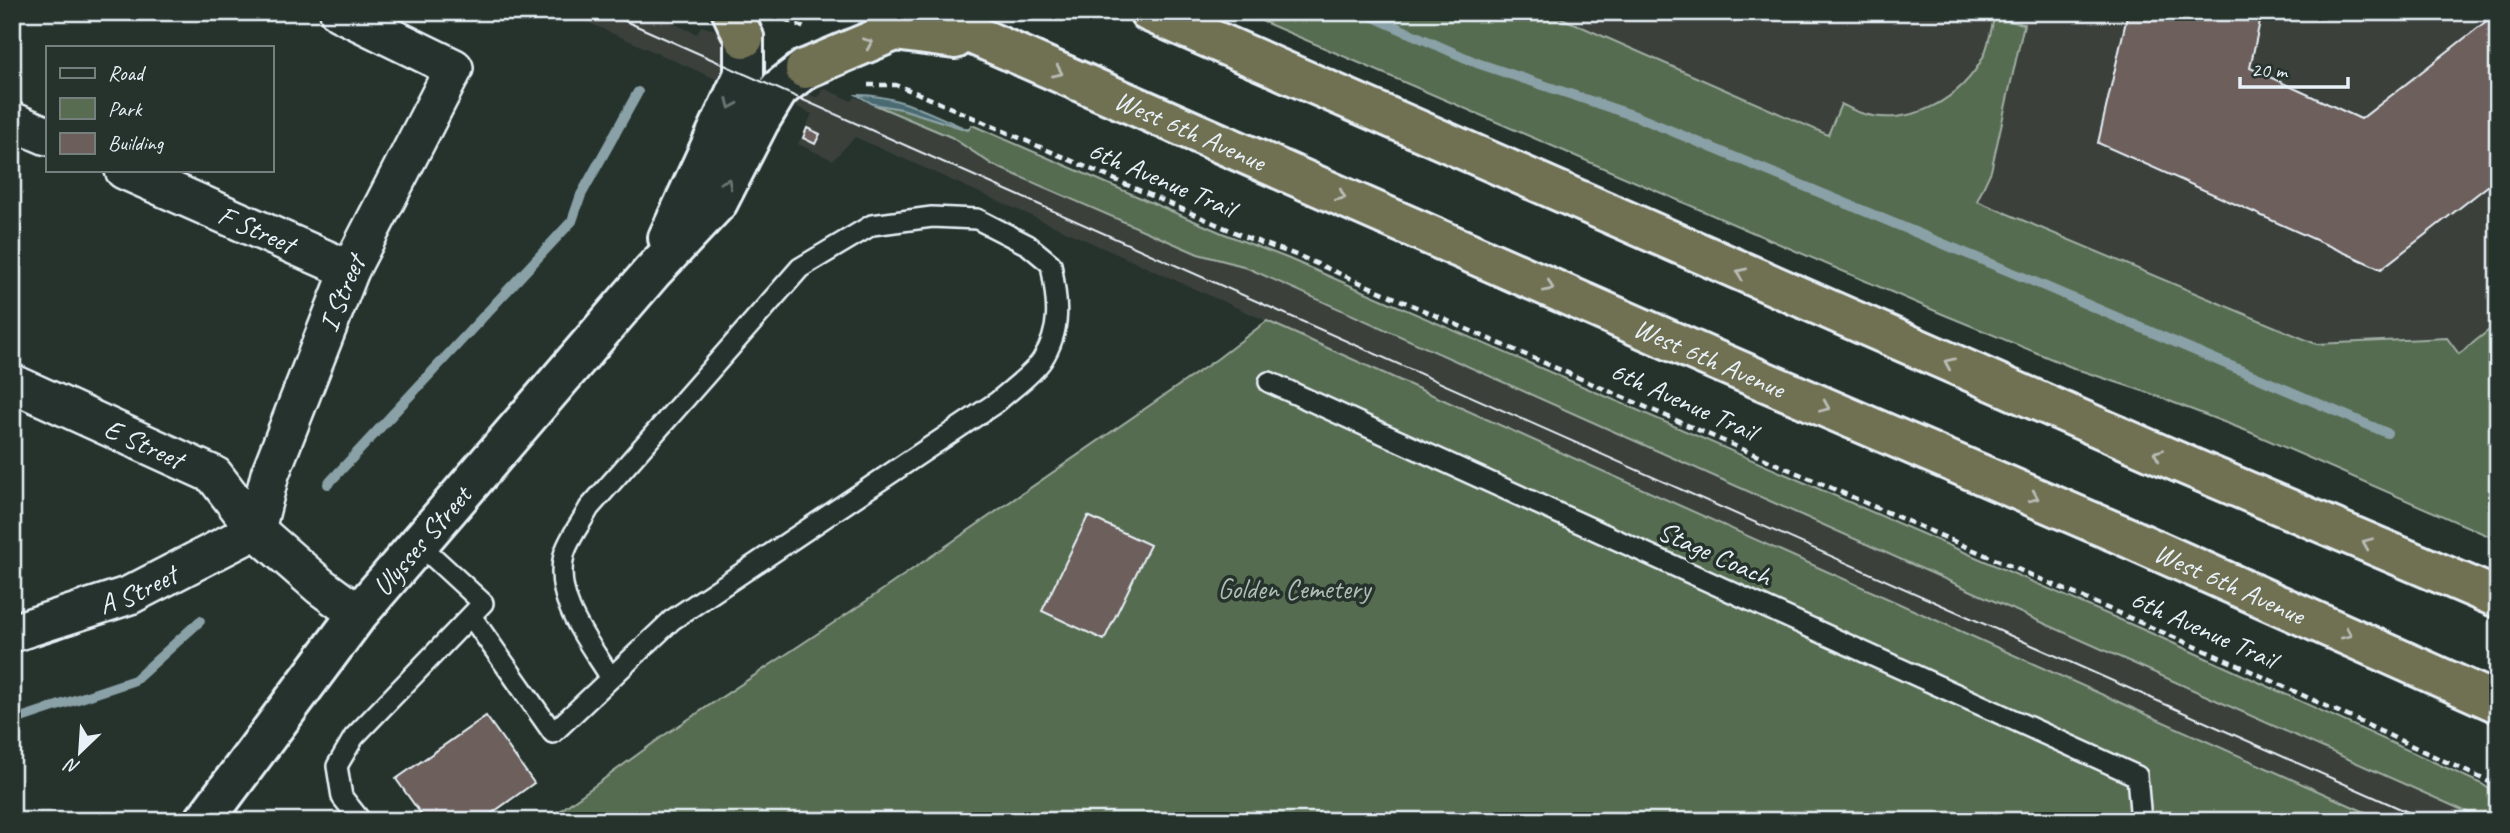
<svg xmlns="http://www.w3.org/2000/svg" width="2510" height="833" font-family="Caveat,sans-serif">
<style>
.built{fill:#3b403b}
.green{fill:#576c51;stroke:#a0aea4;stroke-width:2}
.water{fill:#4a6b71;stroke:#89a1a7;stroke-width:2}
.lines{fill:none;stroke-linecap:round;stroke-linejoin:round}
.stream{stroke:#89a1a7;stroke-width:10}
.building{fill:#6c5f5b;stroke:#e8f1f8;stroke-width:2}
.lane-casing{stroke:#e8f1f8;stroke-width:24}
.street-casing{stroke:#e8f1f8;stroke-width:42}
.secondary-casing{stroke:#e8f1f8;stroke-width:44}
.highway-casing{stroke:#e8f1f8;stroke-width:44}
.path{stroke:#e8f1f8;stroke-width:4.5;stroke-dasharray:7 5;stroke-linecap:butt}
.lane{stroke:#26332d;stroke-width:19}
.street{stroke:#26332d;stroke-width:37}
.secondary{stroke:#26332d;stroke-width:38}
.highway{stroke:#706f52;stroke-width:38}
.tram{stroke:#e8f1f8;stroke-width:2}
.oneway{stroke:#b8bdb6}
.oneway2{stroke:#6a7674}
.labels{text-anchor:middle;stroke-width:7;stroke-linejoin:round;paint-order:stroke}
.street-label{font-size:28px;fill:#e8f1f8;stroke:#26332d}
.park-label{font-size:28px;fill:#aebcb5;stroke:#26332d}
</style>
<rect width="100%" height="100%" fill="#26332d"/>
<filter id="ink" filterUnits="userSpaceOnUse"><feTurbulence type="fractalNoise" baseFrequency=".0143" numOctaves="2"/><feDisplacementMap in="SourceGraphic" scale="14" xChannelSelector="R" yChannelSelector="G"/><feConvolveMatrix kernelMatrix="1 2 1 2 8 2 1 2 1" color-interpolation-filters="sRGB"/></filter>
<g filter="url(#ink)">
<path class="built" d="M 564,12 L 648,12 L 697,34 L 701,26 L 725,33 L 727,58 L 818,98 L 823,88 L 852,101 L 855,97 L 951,137 L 993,165 L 1198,254 L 1243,266 L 2487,821 L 2385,821 L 855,137 L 833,160 L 798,144 L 812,114 L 728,75 L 725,83 Z
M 1548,12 L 2498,12 L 2498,421 L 1977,201 Z"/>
<path class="green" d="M 1241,12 L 1548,12 L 1828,135 L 1841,104 C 1848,107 1854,111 1861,113 C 1909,129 1964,98 1984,55 C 1989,44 1991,30 1994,18 L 2024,24 L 1991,171 L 1977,201 L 2316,344 L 2447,338 L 2459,354 L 2498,323 L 2498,540 L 2247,431 L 2146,392 L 2076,369 L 1940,313 Z
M 873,104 L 902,109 L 968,130 L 972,125 L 1222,233 L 1287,258 L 2153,634 L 2482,784 L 2498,795 L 2498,821 L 2487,821 L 1243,266 L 1198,254 L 993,165 L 951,137 Z
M 1267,321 L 2385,821 L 546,821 L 663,736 L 862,604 L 1217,359 Z"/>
<path class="water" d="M 857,95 C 897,94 933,115 969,130 L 902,109 L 873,104 Z"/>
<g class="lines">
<path class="stream" d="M 1362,12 L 1477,63 L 1638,117 L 2023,277 L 2387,433
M 328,484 L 572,221 L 581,195 L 638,92
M 12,721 L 135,680 L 200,621"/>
</g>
<path class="building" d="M 2128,12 L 2262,12 L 2250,68 L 2361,119 L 2498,12 L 2498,178 L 2381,269 L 2098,143 Z
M 807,128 L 820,134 L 815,144 L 803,138 Z
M 1088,516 L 1150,545 L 1104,640 L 1042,611 Z
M 486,716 L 534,783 L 481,821 L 426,821 L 396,779 Z"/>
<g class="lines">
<defs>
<path id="lane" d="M 1269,382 L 2137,776 L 2141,821
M 471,616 L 553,733 L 672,620 L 997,402 C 1010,390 1033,374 1042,360 C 1063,328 1057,299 1051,264 L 1028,245 L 977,219 L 932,217 L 872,225 L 800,268 L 589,508 C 582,522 568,539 564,555 C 553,600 589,642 611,678
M 361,821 L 342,797 L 337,766 L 354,737 L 483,603 L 419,544"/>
<g id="street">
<path d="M 12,121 L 47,136"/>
<path id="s1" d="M 124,170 L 350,270"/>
<path id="s2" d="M 12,383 L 214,475 L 256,530 L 320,586 L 358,614"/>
<path id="s3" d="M 256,530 L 270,474 L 350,270 L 454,68 L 339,12"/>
<path id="s4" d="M 12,633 L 130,595 L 256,530"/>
</g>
<g id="secondary">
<path d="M 668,238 L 744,74 L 744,38"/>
<path id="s5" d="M 204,821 L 358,614 L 652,272 L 718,202 L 759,122 L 779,89 L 805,69"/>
</g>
<g id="highway">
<path d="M 732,12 L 744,38"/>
<path id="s6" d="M 921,12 L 1708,357 L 2120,534 L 2498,703"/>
<path d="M 1149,12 L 2157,453 L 2498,598"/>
<path d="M 805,69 L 895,31 L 955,39"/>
</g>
</defs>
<use href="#lane" class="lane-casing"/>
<use href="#street" class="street-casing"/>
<use href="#secondary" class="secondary-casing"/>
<use href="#highway" class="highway-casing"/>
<path class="path" d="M 775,15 L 805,28
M 868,85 L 896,85 L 917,93 L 1248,238 L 1299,256 L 2240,666 L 2498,786"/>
<use href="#lane" class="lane"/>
<use href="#street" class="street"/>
<use href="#secondary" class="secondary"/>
<use href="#highway" class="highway"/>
<path class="tram" d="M 605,12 L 2428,821"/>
</g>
<defs><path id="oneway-chevron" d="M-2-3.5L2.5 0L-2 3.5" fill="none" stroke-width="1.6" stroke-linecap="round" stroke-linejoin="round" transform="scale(1.75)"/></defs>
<g class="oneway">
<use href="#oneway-chevron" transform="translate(868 43) rotate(-23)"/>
<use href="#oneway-chevron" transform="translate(1058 72) rotate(24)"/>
<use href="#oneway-chevron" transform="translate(1341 196) rotate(24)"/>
<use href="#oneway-chevron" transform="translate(1741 273) rotate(-156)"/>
<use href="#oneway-chevron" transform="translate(1549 287) rotate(24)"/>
<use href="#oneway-chevron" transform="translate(1949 363) rotate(-156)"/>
<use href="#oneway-chevron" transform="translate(1825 407) rotate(23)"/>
<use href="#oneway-chevron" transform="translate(2158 454) rotate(-157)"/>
<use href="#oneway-chevron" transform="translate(2034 497) rotate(23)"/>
<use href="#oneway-chevron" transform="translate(2367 543) rotate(-157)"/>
<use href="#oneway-chevron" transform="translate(2347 634) rotate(24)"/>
</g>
<g class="oneway2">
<use href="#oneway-chevron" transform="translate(731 104) rotate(114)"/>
<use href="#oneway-chevron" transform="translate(727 183) rotate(-63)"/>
</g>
</g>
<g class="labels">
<g class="street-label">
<text dy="10" stroke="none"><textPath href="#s6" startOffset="294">West 6th Avenue</textPath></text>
<text transform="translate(1162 178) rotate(23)" y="10">6th Avenue Trail</text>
<text dy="10" stroke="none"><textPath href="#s1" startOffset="145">F Street</textPath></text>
<text dy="10" stroke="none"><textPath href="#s3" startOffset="252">I Street</textPath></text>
<text dy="10" stroke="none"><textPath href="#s6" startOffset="861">West 6th Avenue</textPath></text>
<text transform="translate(1684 400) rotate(24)" y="10">6th Avenue Trail</text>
<text dy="10" stroke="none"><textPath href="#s2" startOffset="145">E Street</textPath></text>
<text dy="10" stroke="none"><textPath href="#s5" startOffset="355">Ulysses Street</textPath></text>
<text transform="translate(1715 553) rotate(24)" y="10">Stage Coach</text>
<text dy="10" stroke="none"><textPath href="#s6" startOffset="1428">West 6th Avenue</textPath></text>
<text dy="10" stroke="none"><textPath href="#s4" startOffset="133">A Street</textPath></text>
<text transform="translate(2204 628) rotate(24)" y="10">6th Avenue Trail</text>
</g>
<g class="park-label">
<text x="1294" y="598">Golden Cemetery</text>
</g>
</g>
<rect width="2510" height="833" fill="none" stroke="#26332d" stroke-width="42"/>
<rect x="21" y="21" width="2468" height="791" fill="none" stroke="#e8f1f8" stroke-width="2.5" filter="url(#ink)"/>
<rect x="46" y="46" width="228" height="126" fill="#26332d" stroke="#747f7e" stroke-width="2"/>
<rect x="60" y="68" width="35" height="10" fill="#26332d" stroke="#747f7e" stroke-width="2"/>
<text x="108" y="80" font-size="21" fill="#e8f1f8">Road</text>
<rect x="60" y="98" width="35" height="21" fill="#576c51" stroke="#747f7e" stroke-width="2"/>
<text x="108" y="116" font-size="21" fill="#e8f1f8">Park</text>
<rect x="60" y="133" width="35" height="21" fill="#6c5f5b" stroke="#747f7e" stroke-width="2"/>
<text x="108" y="150" font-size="21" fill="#e8f1f8">Building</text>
<g transform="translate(80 752) rotate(205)" stroke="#26332d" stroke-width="5" paint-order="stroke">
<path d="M0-5L12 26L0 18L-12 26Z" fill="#e8f1f8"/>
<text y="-10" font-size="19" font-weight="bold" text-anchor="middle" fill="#e8f1f8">N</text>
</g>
<path d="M2240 77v10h108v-10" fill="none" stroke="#e8f1f8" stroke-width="3.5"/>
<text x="2251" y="77" font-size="21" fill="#e8f1f8" stroke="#26332d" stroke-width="5" paint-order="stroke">20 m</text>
</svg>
